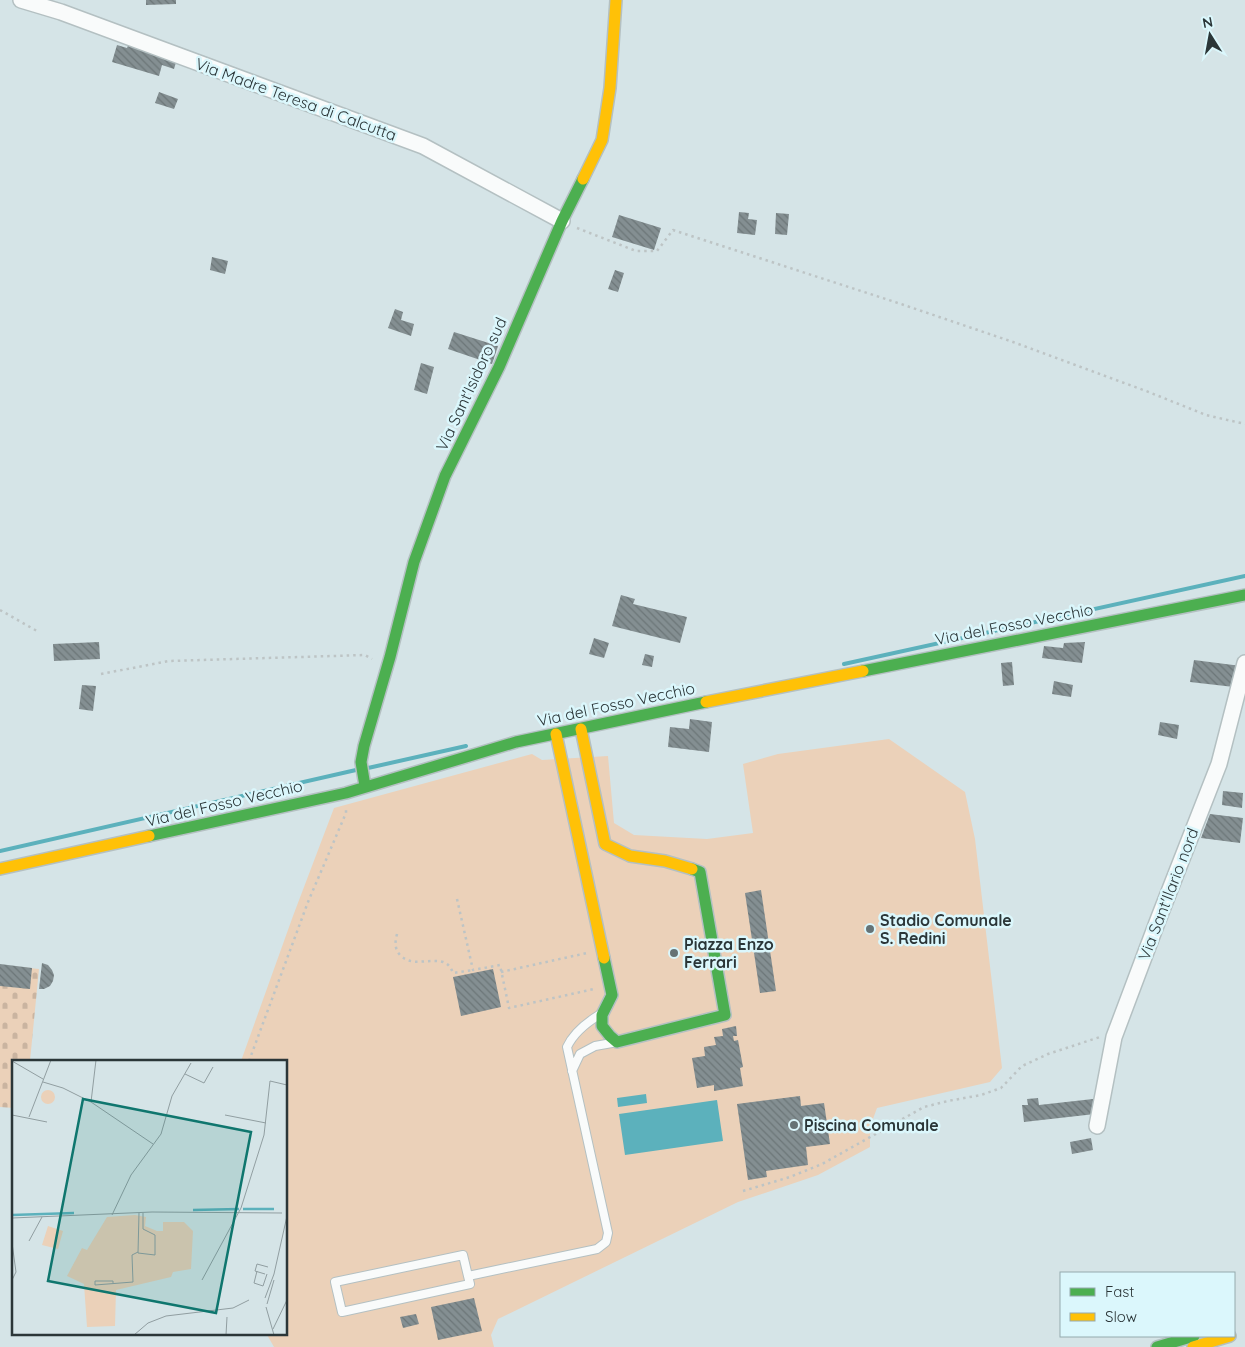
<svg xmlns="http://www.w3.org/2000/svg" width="1245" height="1347" font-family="Quicksand,sans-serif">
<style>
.cemetery{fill:url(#cemetery-stones)}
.park{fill:#ebd1b9}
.water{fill:#5cb1bc}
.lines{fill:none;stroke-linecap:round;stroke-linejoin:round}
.stream{stroke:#5cb1bc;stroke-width:4}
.building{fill:url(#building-back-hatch)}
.lane-casing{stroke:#b4c0c2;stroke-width:10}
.street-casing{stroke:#b4c0c2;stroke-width:18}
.fast-casing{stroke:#b4c0c2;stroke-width:14}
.slow-casing{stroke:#b4c0c2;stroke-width:14}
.path{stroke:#bdc4c5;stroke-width:2.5;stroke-dasharray:2.5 4;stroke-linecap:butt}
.lane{stroke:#f9fbfb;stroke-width:8}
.street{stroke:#f9fbfb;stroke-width:15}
.fast{stroke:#4caf50;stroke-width:11}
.slow{stroke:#ffc107;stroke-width:11}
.poi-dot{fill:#667375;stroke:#dbf7fc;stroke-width:2}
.labels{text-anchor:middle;stroke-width:5;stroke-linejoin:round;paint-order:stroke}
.street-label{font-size:16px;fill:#2b3638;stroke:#dbf7fc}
.poi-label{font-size:16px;font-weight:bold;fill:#2b3638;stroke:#dbf7fc;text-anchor:start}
.inset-river{fill:none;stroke:#5cb1bc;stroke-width:2.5}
.inset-road{fill:none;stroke:#919ea1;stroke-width:1}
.view{fill:#0f766e;fill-opacity:0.15;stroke:#0f766e;stroke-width:2.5}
.inset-edge{fill:none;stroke:#2b3638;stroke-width:2.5}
</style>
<defs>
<pattern id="cemetery-stones" width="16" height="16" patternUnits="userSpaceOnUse" patternTransform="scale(1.25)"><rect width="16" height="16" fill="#ebd1b9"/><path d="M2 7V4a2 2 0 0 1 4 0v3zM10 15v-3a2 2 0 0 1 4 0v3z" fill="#cab4a0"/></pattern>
<pattern id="building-back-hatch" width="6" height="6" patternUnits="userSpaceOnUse" patternTransform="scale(1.25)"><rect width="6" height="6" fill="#848f92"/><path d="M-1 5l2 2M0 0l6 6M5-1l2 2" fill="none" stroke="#6c7678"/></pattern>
</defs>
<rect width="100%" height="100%" fill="#d5e4e7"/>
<path class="cemetery" d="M 0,965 L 39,969 L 30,1061 L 14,1061 L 14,1108 L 0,1107 Z"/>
<path class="park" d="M 889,739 L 965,792 L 975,839 L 1002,1068 L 990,1082 L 877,1108 L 870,1127 L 870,1147 L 818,1175 L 738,1202 L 498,1319 L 491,1335 L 494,1347 L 274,1347 L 266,1333 L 286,1333 L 286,1061 L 241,1061 L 293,916 L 334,808 L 532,754 L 542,760 L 608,756 L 614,823 L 634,835 L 707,839 L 753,833 L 743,764 L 778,754 Z"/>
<path class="water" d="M 646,1094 L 647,1103 L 618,1107 L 617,1098 Z
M 717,1100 L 723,1141 L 625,1155 L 619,1114 Z"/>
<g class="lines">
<path class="stream" d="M 844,664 L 1245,576
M 368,768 L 466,746
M 0,851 L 356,770"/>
</g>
<path class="building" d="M 146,0 L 176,0 L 176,4 L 146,5 Z
M 129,43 L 177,59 L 174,69 L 162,65 L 159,76 L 112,62 L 117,45 L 127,48 Z
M 159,92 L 178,99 L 174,109 L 155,103 Z
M 739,212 L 749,213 L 748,219 L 757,220 L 755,235 L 737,233 Z
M 776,213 L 789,214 L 787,235 L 775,234 Z
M 619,215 L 661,228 L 654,250 L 612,237 Z
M 212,257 L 228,261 L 225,274 L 210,270 Z
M 615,270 L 624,273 L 618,292 L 608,289 Z
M 395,309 L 403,312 L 401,320 L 414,324 L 411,336 L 388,328 Z
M 454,332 L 498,346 L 492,364 L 448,349 Z
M 421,363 L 434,367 L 427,394 L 414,390 Z
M 621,595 L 635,599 L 633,604 L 687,617 L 680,643 L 612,626 Z
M 594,638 L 609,643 L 604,658 L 589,654 Z
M 99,642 L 100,659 L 54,661 L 53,644 Z
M 1085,642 L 1082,663 L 1042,658 L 1044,646 L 1063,648 L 1064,643 Z
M 645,654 L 654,656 L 652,667 L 642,665 Z
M 1194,660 L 1241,666 L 1234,687 L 1190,682 Z
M 1012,662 L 1014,685 L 1003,686 L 1001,663 Z
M 1054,681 L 1073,685 L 1071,697 L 1052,694 Z
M 82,685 L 96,686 L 93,711 L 79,709 Z
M 690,719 L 712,722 L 709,752 L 668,747 L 670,727 L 689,729 Z
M 1160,722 L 1179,725 L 1177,739 L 1158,735 Z
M 1223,791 L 1243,793 L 1242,808 L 1222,805 Z
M 1210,814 L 1243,818 L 1240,843 L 1201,838 Z
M 761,890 L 776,991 L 760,993 L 745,893 Z
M 42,963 L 48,965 L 52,970 L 54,975 L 53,981 L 50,986 L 44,989 L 39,989 Z
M 0,964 L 32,968 L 30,989 L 0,986 Z
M 493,969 L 501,1007 L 461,1016 L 453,977 Z
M 736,1026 L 737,1036 L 733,1036 L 734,1041 L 738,1040 L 743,1067 L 740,1068 L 743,1086 L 714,1091 L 714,1085 L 697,1088 L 692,1058 L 705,1056 L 704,1047 L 716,1045 L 714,1037 L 723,1036 L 722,1029 Z
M 800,1096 L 801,1106 L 824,1103 L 830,1144 L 806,1147 L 808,1165 L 766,1171 L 767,1177 L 748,1180 L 737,1104 Z
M 1038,1098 L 1039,1105 L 1093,1099 L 1095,1114 L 1024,1122 L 1022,1105 L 1028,1105 L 1027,1099 Z
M 1091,1138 L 1093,1150 L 1072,1154 L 1070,1142 Z
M 474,1298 L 482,1331 L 438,1340 L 431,1307 Z
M 416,1314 L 419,1324 L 403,1328 L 400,1317 Z"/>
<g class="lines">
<defs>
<path id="lane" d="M 572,1071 L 580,1054 L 595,1046 L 612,1043
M 468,1276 L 463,1255 L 335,1282 L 342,1312 L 470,1284 L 468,1276 L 597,1249 L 606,1242 L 608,1233 L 567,1047 C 573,1034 586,1023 599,1015"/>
<path id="street" d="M 21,0 L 61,12 L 423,146 L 562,221
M 1097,1126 L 1114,1037 L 1158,920 L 1219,764 L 1245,663"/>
<path id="fast" d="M 863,671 L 1245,595
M 365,786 L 361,762 L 364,746 L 390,657 L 414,562 L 445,476 L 499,367 L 562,221 L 583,179
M 149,836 L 346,793 L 516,742 L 706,702
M 604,958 L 612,995 L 602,1015 L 602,1026 L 610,1036 L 617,1042 L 725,1015 L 700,872 L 692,869
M 1157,1347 L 1194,1336"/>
<path id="slow" d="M 583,179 L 602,140 L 610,88 L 616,0
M 706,702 L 863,671
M 581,729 L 605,844 L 630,856 L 665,861 L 692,869
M 556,734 L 604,958
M 0,869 L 149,836
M 1193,1347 L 1230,1336"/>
</defs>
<use href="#lane" class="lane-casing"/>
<use href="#street" class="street-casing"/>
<use href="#fast" class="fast-casing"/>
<use href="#slow" class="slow-casing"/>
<path class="path" d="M 577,228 L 636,251 L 657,251 L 673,230 L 901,304 L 1013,342 L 1146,391 L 1206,415 L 1245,424
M 0,610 L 37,631
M 101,674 L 169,661 L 365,655 L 372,659
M 457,899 L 473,970 L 500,965 L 509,1008 L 594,989
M 397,934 C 395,942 394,949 401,956 C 413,967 429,958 443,962 C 449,964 451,968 453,973 L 473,970
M 501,972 L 587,953
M 249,1061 L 308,902 L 346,813 L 346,809
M 743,1191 L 790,1177 L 822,1164 L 924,1107 L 948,1101 L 981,1095 L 1001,1088 L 1022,1066 L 1048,1054 L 1100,1037"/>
<use href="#lane" class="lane"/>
<use href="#street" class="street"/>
<use href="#fast" class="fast"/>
<use href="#slow" class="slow"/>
</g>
<g class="poi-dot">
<circle cx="870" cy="929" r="5"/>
<circle cx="674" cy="953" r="5"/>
<circle cx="794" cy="1125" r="5"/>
</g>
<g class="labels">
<g class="street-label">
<text transform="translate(296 99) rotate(20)" y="6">Via Madre Teresa di Calcutta</text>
<text transform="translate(471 384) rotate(-65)" y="6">Via Sant'Isidoro sud</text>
<text transform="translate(1014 624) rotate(-11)" y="6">Via del Fosso Vecchio</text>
<text transform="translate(616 704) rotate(-12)" y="6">Via del Fosso Vecchio</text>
<text transform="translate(224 803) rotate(-13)" y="6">Via del Fosso Vecchio</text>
<text transform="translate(1168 894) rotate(-69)" y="6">Via Sant'Ilario nord</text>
</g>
<g class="poi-label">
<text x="880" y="926">Stadio Comunale<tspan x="880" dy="18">S. Redini</tspan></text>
<text x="684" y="950">Piazza Enzo<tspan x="684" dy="18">Ferrari</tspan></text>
<text x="804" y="1131">Piscina Comunale</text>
</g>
</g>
<g transform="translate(12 1060)">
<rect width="275" height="275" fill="#d5e4e7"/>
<path d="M29 37a7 7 0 1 1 14 0a7 7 0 1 1-14 0ZM 36,166 L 51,171 L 46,189 L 30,185 Z" fill="#ebd1b9"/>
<path d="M 123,155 L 134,157 L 133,166 L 145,171 L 151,171 L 151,162 L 172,162 L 181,171 L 179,209 L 161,212 L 159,217 L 104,230 L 103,266 L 75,267 L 72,224 L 55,216 L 70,188 L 75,190 L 95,157 Z" fill="#ebd1b9"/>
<path class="inset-river" d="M 231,149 L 262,149M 181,150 L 227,149M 0,155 L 62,153"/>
<path class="inset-road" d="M 0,1 L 31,19M 173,14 L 192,23 L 201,7M 31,22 L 51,28 L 79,42 L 141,84M 79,42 L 84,0M 0,55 L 35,62M 213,55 L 254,63M 17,57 L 39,0M 127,153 L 126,193 L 143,195 L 143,175 L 131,169 L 131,153M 100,155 L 119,115 L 149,74 L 160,36 L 179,3M 0,158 L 140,152 L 270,153M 17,181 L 30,157M 0,183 L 4,212 L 0,220M 245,211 L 242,223 L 251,226 L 255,214M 253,214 L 243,211 L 245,204 L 256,207M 190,220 L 229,148 L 252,75 L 258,21 L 275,25M 101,223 L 101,221 L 83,221 L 83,225 L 121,222 L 120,195 L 126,192M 253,238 L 262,214 L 275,156M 255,244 L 262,220M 254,247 L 262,275M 261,269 L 275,240M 122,275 L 136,263 L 154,256 L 221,248 L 237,240M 214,275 L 215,257"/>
<path class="view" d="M 71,39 L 239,72 L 204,253 L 36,221 Z"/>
<rect width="275" height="275" class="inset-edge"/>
</g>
<rect x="1060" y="1272" width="175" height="65" fill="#dbf7fc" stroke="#95aaae"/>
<rect x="1070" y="1288" width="25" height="8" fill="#4caf50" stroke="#95aaae"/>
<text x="1105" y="1297" font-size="15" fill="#2b3638">Fast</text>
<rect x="1070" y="1313" width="25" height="8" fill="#ffc107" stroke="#95aaae"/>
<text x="1105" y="1322" font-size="15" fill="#2b3638">Slow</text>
<g transform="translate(1210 35) rotate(349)" stroke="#dbf7fc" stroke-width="4" paint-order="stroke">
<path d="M0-4L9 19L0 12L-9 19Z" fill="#2b3638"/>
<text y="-8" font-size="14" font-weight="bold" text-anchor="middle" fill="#2b3638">N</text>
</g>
</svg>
